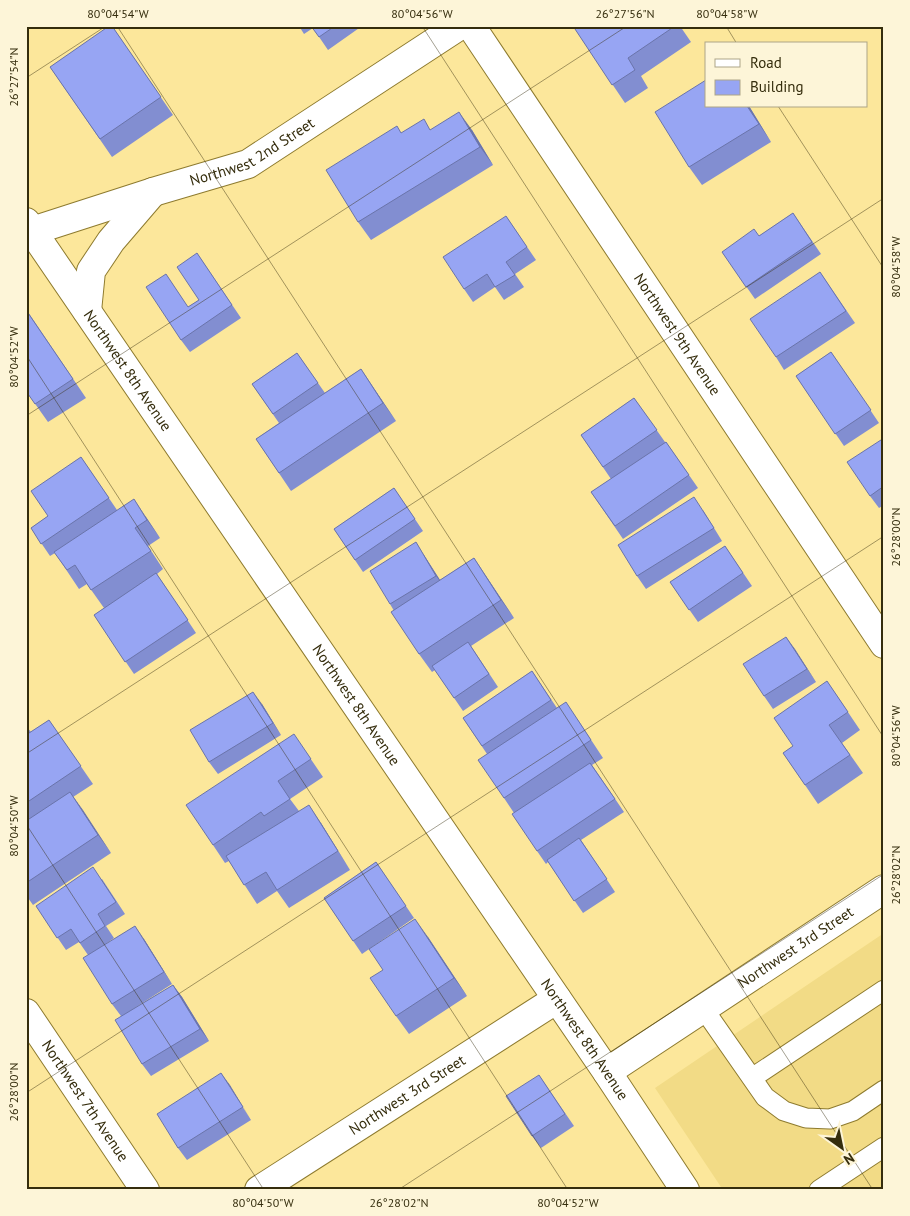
<svg xmlns="http://www.w3.org/2000/svg" width="910" height="1216" font-family="'PT Sans',sans-serif">
<style>
.built{fill:#f2db86}
.lines{fill:none;stroke-linecap:round;stroke-linejoin:round}
.service-casing{stroke:#8e7b2f;stroke-width:21}
.minor-casing{stroke:#8e7b2f;stroke-width:30}
.service{stroke:#fff;stroke-width:19}
.minor{stroke:#fff;stroke-width:28}
.wall{fill:#828ed1}
.shaded-wall{fill:#6a74aa}
.building{fill:#97a5f3;stroke:#6a74aa}
.ticks{fill:none;stroke:#352d0d;stroke-width:1;stroke-opacity:0.45}
.labels{text-anchor:middle;stroke-width:5;stroke-linejoin:round;paint-order:stroke}
.street-label{font-size:15px;fill:#352d0d;stroke:#fdf5d8}
.neatline{fill:none;stroke:#352d0d;stroke-width:2}
.ticks-label{font-size:12px;text-anchor:middle;fill:#352d0d}
</style>
<rect width="100%" height="100%" fill="#fce79b"/>
<path class="built" d="M 884,933 L 884,1190 L 723,1190 L 655,1088 Z"/>
<g class="lines">
<defs>
<path id="service" d="M 703,1008 L 765,1097 L 784,1111 L 806,1118 L 830,1119 L 853,1111 L 884,1090
M 752,1078 L 884,990
M 819,1190 L 884,1147"/>
<g id="minor">
<path id="s1" d="M 471,26 L 884,644"/>
<path id="s2" d="M 26,222 L 607,1072 L 685,1190"/>
<path id="s3" d="M 26,235 L 32,231 L 153,192 L 248,164 L 459,26"/>
<path d="M 87,311 L 91,271 L 111,241 L 153,192"/>
<path id="s4" d="M 26,1013 L 145,1190"/>
<path id="s5" d="M 607,1072 L 884,889"/>
<path id="s6" d="M 259,1190 L 557,999"/>
</g>
</defs>
<use href="#service" class="service-casing"/>
<use href="#minor" class="minor-casing"/>
<use href="#service" class="service"/>
<use href="#minor" class="minor"/>
</g>
<path class="wall" d="M 112,26 L 173,115 L 112,157 L 50,67 Z
M 299,26 L 362,26 L 328,50 L 313,28 L 304,34 Z
M 573,26 L 680,26 L 691,42 L 641,76 L 648,88 L 625,103 Z
M 749,106 L 771,142 L 702,185 L 689,167 Z
M 431,130 L 472,130 L 493,165 L 371,240 L 358,222 Z
M 793,213 L 821,254 L 755,299 L 722,252 L 759,236 Z
M 506,216 L 536,260 L 515,274 L 524,287 L 504,300 L 495,287 L 473,302 L 464,289 Z
M 197,253 L 241,318 L 190,352 L 181,340 L 188,307 L 199,300 Z
M 820,272 L 855,323 L 784,370 L 776,357 Z
M 26,309 L 86,398 L 48,422 L 26,391 Z
M 831,352 L 879,423 L 844,446 L 796,376 Z
M 297,353 L 325,393 L 361,369 L 396,421 L 291,491 L 256,439 L 279,423 L 252,384 Z
M 634,398 L 665,442 L 666,442 L 698,488 L 623,539 L 591,492 L 611,479 L 581,435 Z
M 884,438 L 884,505 L 879,508 L 870,496 Z
M 81,457 L 117,510 L 146,517 L 160,538 L 148,546 L 163,569 L 157,574 L 196,633 L 134,674 L 94,615 L 104,608 L 87,584 L 79,589 L 55,553 L 50,556 L 31,528 L 48,516 Z
M 394,488 L 423,531 L 363,572 L 334,529 Z
M 703,510 L 722,541 L 646,589 L 637,576 Z
M 725,546 L 752,586 L 698,622 L 670,582 Z
M 424,555 L 440,580 L 474,558 L 514,618 L 471,646 L 498,687 L 463,711 L 435,670 L 432,672 L 419,654 L 390,604 Z
M 786,637 L 816,682 L 773,709 L 764,696 Z
M 532,671 L 557,708 L 578,720 L 603,758 L 592,765 L 624,812 L 581,840 L 615,892 L 583,913 L 548,862 L 546,864 L 537,851 L 514,813 L 504,798 L 487,754 L 463,718 Z
M 827,681 L 860,730 L 842,743 L 863,773 L 818,804 L 783,753 L 793,746 Z
M 262,704 L 281,735 L 218,774 L 209,762 Z
M 49,720 L 93,784 L 73,797 L 111,853 L 33,905 L 26,895 L 26,726 L 31,732 Z
M 306,752 L 323,777 L 290,799 L 299,811 L 321,823 L 350,870 L 289,908 L 277,891 L 257,904 L 229,861 L 225,863 L 213,845 Z
M 376,862 L 414,918 L 362,954 L 324,898 Z
M 102,879 L 125,914 L 106,926 L 114,938 L 99,949 L 144,939 L 172,984 L 133,1009 L 173,985 L 182,997 L 209,1041 L 151,1076 L 142,1064 L 121,1016 L 112,1004 L 88,955 L 79,942 L 66,950 L 36,906 Z
M 428,937 L 467,996 L 409,1034 L 396,1016 L 383,970 Z
M 221,1073 L 251,1120 L 187,1160 L 178,1148 Z
M 539,1075 L 574,1126 L 541,1148 L 532,1136 Z"/>
<path class="shaded-wall" d="M 747,106 L 749,106 L 771,142 Z
M 459,112 L 472,130 L 493,165 L 480,147 Z
M 361,369 L 373,387 L 396,421 L 383,403 Z
M 134,499 L 160,538 L 147,520 Z
M 416,542 L 424,555 L 445,588 L 436,576 Z
M 474,558 L 514,618 L 501,600 Z
M 786,637 L 795,649 L 816,682 L 807,669 Z
M 253,692 L 262,704 L 281,735 L 273,723 Z
M 70,792 L 83,810 L 111,853 L 98,835 Z
M 309,805 L 321,823 L 350,870 L 338,851 Z
M 415,919 L 428,937 L 467,996 L 454,978 Z
M 135,926 L 144,939 L 172,984 L 164,972 Z
M 173,985 L 182,997 L 209,1041 L 200,1029 Z
M 221,1073 L 230,1085 L 251,1120 L 243,1107 Z"/>
<path class="building" d="M 109,26 L 112,26 L 161,97 L 100,139 L 50,67 Z
M 311,26 L 335,26 L 319,37 Z
M 573,26 L 675,26 L 628,58 L 635,70 L 612,85 Z
M 706,80 L 706,106 L 747,106 L 759,124 L 689,167 L 655,112 Z
M 459,112 L 480,147 L 358,222 L 326,170 L 397,126 L 401,133 L 424,119 L 430,130 Z
M 793,213 L 812,242 L 746,287 L 722,252 L 754,229 L 759,236 Z
M 506,216 L 527,247 L 506,262 L 515,275 L 495,287 L 487,274 L 464,289 L 443,257 Z
M 197,253 L 232,305 L 181,340 L 146,287 L 166,274 L 188,307 L 199,300 L 177,267 Z
M 820,272 L 846,311 L 776,357 L 750,319 Z
M 26,310 L 73,379 L 35,404 L 26,391 Z
M 831,352 L 871,410 L 835,434 L 796,376 Z
M 297,353 L 318,383 L 273,414 L 252,384 Z
M 361,369 L 383,403 L 279,473 L 256,439 Z
M 634,398 L 657,430 L 603,467 L 581,435 Z
M 884,438 L 884,486 L 870,496 L 847,462 Z
M 666,442 L 689,475 L 615,526 L 591,492 Z
M 81,457 L 109,498 L 41,544 L 31,528 L 48,516 L 31,491 Z
M 394,488 L 415,519 L 355,560 L 334,529 Z
M 694,497 L 714,528 L 637,576 L 618,545 Z
M 134,499 L 147,520 L 135,528 L 151,551 L 91,590 L 75,565 L 67,570 L 54,552 Z
M 416,542 L 436,576 L 390,604 L 370,571 Z
M 725,546 L 743,573 L 689,610 L 670,582 Z
M 474,558 L 501,600 L 419,654 L 391,612 Z
M 156,573 L 188,620 L 125,662 L 94,615 Z
M 786,637 L 807,669 L 764,696 L 743,664 Z
M 468,642 L 489,674 L 454,698 L 432,666 Z
M 532,671 L 551,700 L 482,746 L 463,718 Z
M 827,681 L 848,712 L 829,725 L 850,755 L 805,785 L 783,753 L 793,746 L 774,718 Z
M 253,692 L 273,723 L 209,762 L 190,730 Z
M 566,702 L 591,740 L 504,798 L 478,760 Z
M 49,720 L 81,766 L 26,803 L 26,735 Z
M 294,734 L 311,759 L 278,781 L 290,799 L 264,816 L 261,812 L 213,845 L 186,805 Z
M 590,763 L 615,799 L 537,851 L 512,814 Z
M 70,792 L 98,835 L 26,883 L 26,821 Z
M 309,805 L 338,851 L 277,890 L 266,872 L 244,885 L 226,856 Z
M 579,838 L 607,879 L 574,901 L 547,860 Z
M 376,862 L 406,906 L 353,941 L 324,898 Z
M 93,867 L 116,902 L 98,914 L 105,926 L 80,943 L 71,929 L 57,938 L 36,906 Z
M 415,919 L 454,978 L 396,1016 L 370,978 L 383,970 L 369,949 Z
M 135,926 L 164,972 L 112,1004 L 83,958 Z
M 173,985 L 200,1029 L 142,1064 L 115,1020 Z
M 221,1073 L 243,1107 L 178,1148 L 157,1114 Z
M 539,1075 L 565,1114 L 532,1136 L 506,1096 Z"/>
<path class="ticks" d="M 117,26 L 873,1190M 422,26 L 884,738M 726,26 L 737,44M 26,78 L 106,26M 778,106 L 884,269M 26,355 L 568,1190M 26,416 L 627,26M 26,754 L 884,198M 26,824 L 264,1190M 26,1093 L 884,536M 398,1190 L 884,874"/>
<g class="labels">
<g class="street-label">
<text dy="5" stroke="none"><textPath href="#s3" startOffset="242">Northwest 2nd Street</textPath></text>
<text dy="5" stroke="none"><textPath href="#s1" startOffset="371">Northwest 9th Avenue</textPath></text>
<text dy="5" stroke="none"><textPath href="#s2" startOffset="180">Northwest 8th Avenue</textPath></text>
<text dy="5" stroke="none"><textPath href="#s2" startOffset="585">Northwest 8th Avenue</textPath></text>
<text dy="5" stroke="none"><textPath href="#s5" startOffset="226">Northwest 3rd Street</textPath></text>
<text dy="5" stroke="none"><textPath href="#s2" startOffset="990">Northwest 8th Avenue</textPath></text>
<text dy="5" stroke="none"><textPath href="#s6" startOffset="176">Northwest 3rd Street</textPath></text>
<text dy="5" stroke="none"><textPath href="#s4" startOffset="106">Northwest 7th Avenue</textPath></text>
</g>
</g>
<rect width="910" height="1216" fill="none" stroke="#fdf5d8" stroke-width="55"/>
<rect x="705" y="42" width="162" height="65" fill="#fdf5d8" stroke="#ada587"/>
<rect x="715" y="59" width="25" height="8" fill="#ffffff" stroke="#ada587"/>
<text x="750" y="68" font-size="15" fill="#352d0d">Road</text>
<rect x="715" y="80" width="25" height="15" fill="#97a5f3" stroke="#ada587"/>
<text x="750" y="92" font-size="15" fill="#352d0d">Building</text>
<g transform="translate(842 1148) rotate(147)" stroke="#fdf5d8" stroke-width="4" paint-order="stroke">
<path d="M0-4L9 19L0 12L-9 19Z" fill="#352d0d"/>
<text y="-8" font-size="14" font-weight="bold" text-anchor="middle" fill="#352d0d">N</text>
</g>
<rect x="28" y="28" width="854" height="1160" class="neatline"/>
<g class="ticks-label">
<text x="118" y="18">80°04'54"W</text>
<text x="422" y="18">80°04'56"W</text>
<text x="625" y="18">26°27'56"N</text>
<text x="727" y="18">80°04'58"W</text>
<text transform="translate(14 77) rotate(-90)" y="4">26°27'54"N</text>
<text transform="translate(896 267) rotate(-90)" y="4">80°04'58"W</text>
<text transform="translate(14 357) rotate(-90)" y="4">80°04'52"W</text>
<text transform="translate(896 537) rotate(-90)" y="4">26°28'00"N</text>
<text transform="translate(896 736) rotate(-90)" y="4">80°04'56"W</text>
<text transform="translate(14 826) rotate(-90)" y="4">80°04'50"W</text>
<text transform="translate(896 875) rotate(-90)" y="4">26°28'02"N</text>
<text transform="translate(14 1092) rotate(-90)" y="4">26°28'00"N</text>
<text x="263" y="1207">80°04'50"W</text>
<text x="399" y="1207">26°28'02"N</text>
<text x="568" y="1207">80°04'52"W</text>
</g>
</svg>
